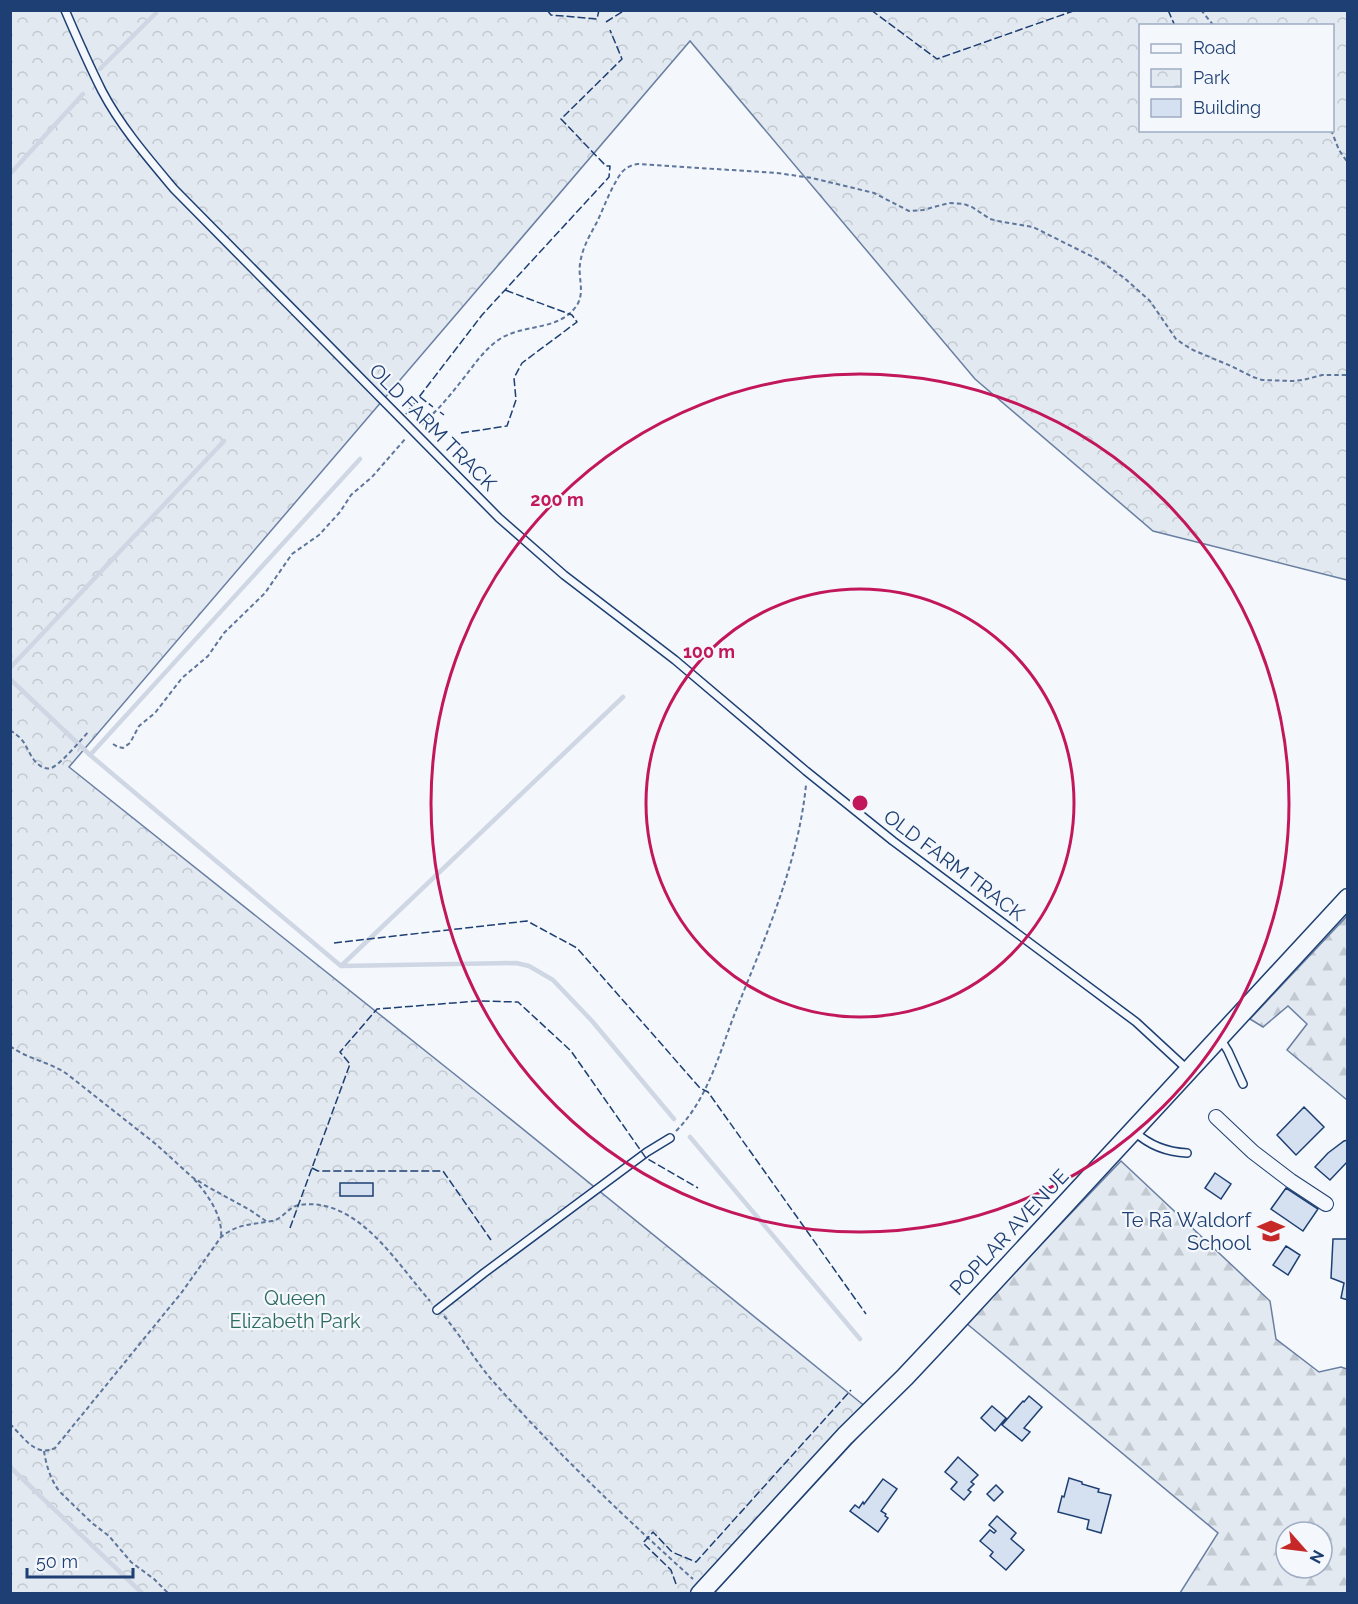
<svg xmlns="http://www.w3.org/2000/svg" width="1358" height="1604" font-family="Raleway,sans-serif">
<style>
.forest{fill:url(#forest-firs);stroke:#687fa3;stroke-width:1.5;fill-rule:evenodd}
.park{fill:url(#park-crowns);stroke:#687fa3;stroke-width:1.5;fill-rule:evenodd}
.lines{fill:none;stroke-linecap:round;stroke-linejoin:round}
.stream{stroke:#cfd7e4;stroke-width:4.5}
.building{fill:#d5e0f0;stroke:#1d3f73;stroke-width:1.5}
.service-casing{stroke:#1d3f73;stroke-width:10}
.minor-casing{stroke:#1d3f73;stroke-width:16}
.secondary-casing{stroke:#1d3f73;stroke-width:21}
.path{stroke:#5e769c;stroke-width:2;stroke-dasharray:4.5 3;stroke-linecap:butt}
.service{stroke:#f4f7fb;stroke-width:7}
.minor{stroke:#f4f7fb;stroke-width:14}
.secondary{stroke:#f4f7fb;stroke-width:18}
.fence{stroke:#1d3f73;stroke-width:1.5;stroke-dasharray:8 3;stroke-linecap:butt}
.ring{fill:none;stroke:#c2185b;stroke-width:3}
.labels{text-anchor:middle;stroke-width:4.5;stroke-linejoin:round;paint-order:stroke}
.street-label{font-size:20px;fill:#1d3f73;stroke:#f4f7fb}
.poi-label{font-size:20px;fill:#1d3f73;stroke:#f4f7fb;text-anchor:end}
.park-label{font-size:20px;fill:#2c6c60;stroke:#f4f7fb}
.centre{fill:#c2185b;stroke:#f4f7fb;stroke-width:3}
.ring-label{font-size:18px;text-anchor:middle;font-weight:bold;fill:#c2185b;stroke:#f4f7fb;stroke-width:4.5;stroke-linejoin:round;paint-order:stroke}
</style>
<defs>
<pattern id="forest-firs" width="22" height="20" patternUnits="userSpaceOnUse" patternTransform="scale(1.5)"><rect width="22" height="20" fill="#e3e9f0"/><path d="M5 1l3.5 6h-7zM16 11l3.5 6h-7z" fill="#c2c9d1"/></pattern>
<pattern id="park-crowns" width="20" height="18" patternUnits="userSpaceOnUse" patternTransform="scale(1.5)"><rect width="20" height="18" fill="#e3e9f0"/><path d="M2 6a3 3 0 1 1 6 0M12 15a3 3 0 1 1 6 0" fill="none" stroke="#c2c9d1"/></pattern>
</defs>
<rect width="100%" height="100%" fill="#f4f7fb"/>
<path class="forest" d="M 1347,916 L 1347,1100 L 1287,1050 L 1307,1024 L 1288,1006 L 1263,1027 L 1250,1019 Z
M 1121,1161 L 1270,1301 L 1276,1339 L 1319,1372 L 1341,1367 L 1347,1369 L 1347,1593 L 1180,1593 L 1218,1533 L 966,1323 ZM 1286,1532 L 1322,1532 L 1322,1568 L 1286,1568 Z"/>
<path class="park" d="M 11,11 L 1347,11 L 1347,580 L 1153,531 L 975,379 L 690,41 L 69,767 L 482,1096 L 877,1416 L 714,1593 L 11,1594 ZM 1140,26 L 1332,26 L 1332,130 L 1140,130 Z"/>
<g class="lines">
<path class="stream" d="M 100,69 L 156,13
M 10,174 L 83,94
M 10,668 L 224,441
M 10,679 L 90,755 L 341,966 L 516,963 L 529,966 L 553,980 L 592,1021 L 674,1119
M 90,755 L 360,459
M 341,966 L 623,697
M 690,1137 L 860,1339
M 10,1467 L 143,1594"/>
</g>
<path class="building" d="M 1304,1107 L 1324,1127 L 1296,1155 L 1277,1135 Z
M 1348,1140 L 1348,1161 L 1330,1180 L 1315,1167 L 1328,1153 L 1344,1141 Z
M 1215,1173 L 1231,1184 L 1221,1199 L 1205,1188 Z
M 340,1183 L 373,1183 L 373,1196 L 340,1196 Z
M 1286,1188 L 1318,1209 L 1303,1231 L 1271,1209 Z
M 1333,1239 L 1348,1239 L 1348,1300 L 1341,1298 L 1344,1283 L 1331,1278 Z
M 1286,1246 L 1300,1255 L 1288,1275 L 1273,1265 Z
M 1029,1396 L 1042,1407 L 1024,1428 L 1030,1432 L 1022,1441 L 1002,1425 L 1023,1401 L 1024,1402 Z
M 992,1406 L 1006,1418 L 995,1431 L 981,1418 Z
M 958,1457 L 978,1475 L 971,1482 L 974,1484 L 968,1490 L 971,1492 L 964,1500 L 951,1489 L 957,1482 L 945,1472 Z
M 1069,1478 L 1082,1482 L 1082,1484 L 1099,1489 L 1098,1492 L 1111,1495 L 1101,1533 L 1087,1529 L 1089,1520 L 1058,1512 L 1062,1496 L 1064,1497 Z
M 883,1479 L 897,1489 L 881,1511 L 886,1514 L 885,1516 L 888,1518 L 878,1532 L 850,1511 L 855,1505 L 859,1508 L 863,1502 L 864,1504 Z
M 996,1485 L 1003,1492 L 994,1501 L 987,1494 Z
M 997,1516 L 1016,1533 L 1011,1539 L 1024,1550 L 1006,1570 L 990,1556 L 993,1552 L 980,1541 L 990,1530 L 994,1533 L 996,1531 L 989,1525 Z"/>
<g class="lines">
<defs>
<path id="service" d="M 65,10 C 77,38 89,65 102,91 C 121,127 148,158 174,189 L 499,518 L 564,575 L 675,660 L 806,771 L 893,841 L 1136,1022 L 1188,1070
M 1220,1038 L 1228,1051 L 1243,1084
M 1135,1132 C 1149,1145 1167,1152 1187,1153
M 437,1310 L 484,1273 L 647,1152 L 670,1138"/>
<path id="minor" d="M 1216,1117 L 1253,1152 L 1291,1181 L 1326,1204"/>
<path id="secondary" d="M 700,1594 L 845,1436 L 905,1377 L 950,1329 L 1348,898"/>
</defs>
<use href="#service" class="service-casing"/>
<use href="#minor" class="minor-casing"/>
<use href="#secondary" class="secondary-casing"/>
<path class="path" d="M 1201,10 L 1214,26
M 1331,130 L 1339,150 L 1348,163
M 422,424 C 436,412 448,398 459,384 C 473,367 484,348 503,337 C 528,324 561,330 577,305 C 585,292 578,278 580,264 C 582,248 590,235 597,222 C 605,205 611,187 622,172 C 627,167 631,165 638,164 L 777,173 L 812,178 L 874,193 L 909,211 L 923,210 L 949,203 L 964,204 L 972,207 L 990,219 L 998,221 L 1033,227 L 1099,260 L 1123,277 L 1150,301 L 1176,339 L 1183,344 L 1193,350 L 1231,366 L 1253,377 L 1262,380 L 1293,381 L 1303,380 L 1322,375 L 1348,375
M 10,730 C 28,742 24,746 34,760 C 38,765 44,770 51,768 C 59,766 82,739 89,731
M 113,744 L 118,747 L 123,748 L 130,743 L 139,726 L 155,713 L 182,678 L 208,656 L 224,633 L 265,593 L 292,554 L 319,535 L 340,512 L 351,495 L 372,477 L 406,438
M 10,1046 C 27,1059 50,1062 67,1074 L 157,1145 L 192,1177 L 208,1187 L 250,1210 L 266,1221
M 676,1131 C 708,1099 719,1054 735,1013 C 764,940 798,865 806,785
M 194,1179 C 208,1195 223,1216 221,1237
M 444,1316 C 461,1336 474,1359 491,1379 C 554,1450 623,1516 693,1579
M 10,1424 C 23,1436 35,1458 55,1448 L 182,1292 L 221,1237 C 239,1223 251,1225 272,1221 C 283,1219 288,1207 299,1205 C 358,1196 397,1264 430,1301
M 44,1451 C 46,1465 51,1481 60,1492 L 92,1523 L 109,1536 L 131,1562 L 154,1579 L 169,1594"/>
<use href="#service" class="service"/>
<use href="#minor" class="minor"/>
<use href="#secondary" class="secondary"/>
<path class="fence" d="M 547,10 L 551,15 L 597,19 L 599,10
M 871,10 L 937,59 L 1076,10
M 1168,10 L 1175,26
M 606,22 L 625,10
M 420,397 L 433,407
M 440,412 L 444,415
M 406,414 L 482,315 L 609,177 L 610,166 L 606,166 L 561,119 L 622,59 L 610,30
M 461,433 L 507,426 L 516,400 L 514,378 L 522,363 L 577,322 L 572,315 L 505,290
M 334,943 L 527,921 L 577,948 L 700,1088 L 708,1092 L 866,1314
M 312,1168 L 318,1171 L 443,1171 L 491,1240
M 290,1228 L 350,1064 L 340,1052 L 377,1009 L 478,1001 L 518,1002 L 571,1051 L 646,1158 L 698,1188
M 676,1584 L 671,1570 L 643,1543 L 653,1532 L 672,1552 L 696,1562 L 851,1390"/>
</g>
<g class="ring">
<circle cx="860" cy="803" r="214"/>
<circle cx="860" cy="803" r="429"/>
</g>
<defs>
<symbol id="school-bare" viewBox="-9 -9 18 18"><path d="M0-5L7-2L0 1L-7-2ZM-4 1L0 2.5L4 1V4Q0 6-4 4Z" fill="#c62828" stroke="#f4f7fb" stroke-width="2.5" paint-order="stroke"/></symbol>
</defs>
<g fill-rule="evenodd">
<use href="#school-bare" x="1252" y="1212" width="38" height="38"/>
</g>
<g class="labels">
<g class="street-label">
<text transform="translate(433 427) rotate(45)" y="7">OLD FARM TRACK</text>
<text transform="translate(954 865) rotate(37)" y="7">OLD FARM TRACK</text>
<text transform="translate(1009 1232) rotate(-47)" y="7">POPLAR AVENUE</text>
</g>
<g class="poi-label">
<text x="1251" y="1227">Te Rā Waldorf<tspan x="1251" dy="23">School</tspan></text>
</g>
<g class="park-label">
<text x="295" y="1305">Queen<tspan x="295" dy="23">Elizabeth Park</tspan></text>
</g>
</g>
<circle cx="860" cy="803" r="9" class="centre"/>
<g class="ring-label">
<text x="557" y="506">200 m</text>
<text x="709" y="658">100 m</text>
</g>
<rect width="1358" height="1604" fill="none" stroke="#1d3f73" stroke-width="24"/>
<rect x="1139" y="24" width="195" height="108" fill="#f4f7fb" stroke="#9eadc5" stroke-width="1.5"/>
<rect x="1151" y="44" width="30" height="9" fill="#f4f7fb" stroke="#9eadc5" stroke-width="1.5"/>
<text x="1193" y="54" font-size="18" fill="#1d3f73">Road</text>
<rect x="1151" y="69" width="30" height="18" fill="url(#park-crowns)" stroke="#9eadc5" stroke-width="1.5"/>
<text x="1193" y="84" font-size="18" fill="#1d3f73">Park</text>
<rect x="1151" y="99" width="30" height="18" fill="#d5e0f0" stroke="#9eadc5" stroke-width="1.5"/>
<text x="1193" y="114" font-size="18" fill="#1d3f73">Building</text>
<g transform="translate(1304 1550) rotate(118)"><circle r="28" fill="#f4f7fb" stroke="#9eadc5" stroke-width="1.5"/>
<path d="M0-4.5L10 22L0 15L-10 22Z" fill="#c62828"/>
<text y="-9" font-size="16" font-weight="bold" text-anchor="middle" fill="#1d3f73">N</text>
</g>
<path d="M27 1568v9h106v-9" fill="none" stroke="#1d3f73" stroke-width="3"/>
<text x="36" y="1568" font-size="18" fill="#1d3f73" stroke="#f4f7fb" stroke-width="4.5" paint-order="stroke">50 m</text>
</svg>
